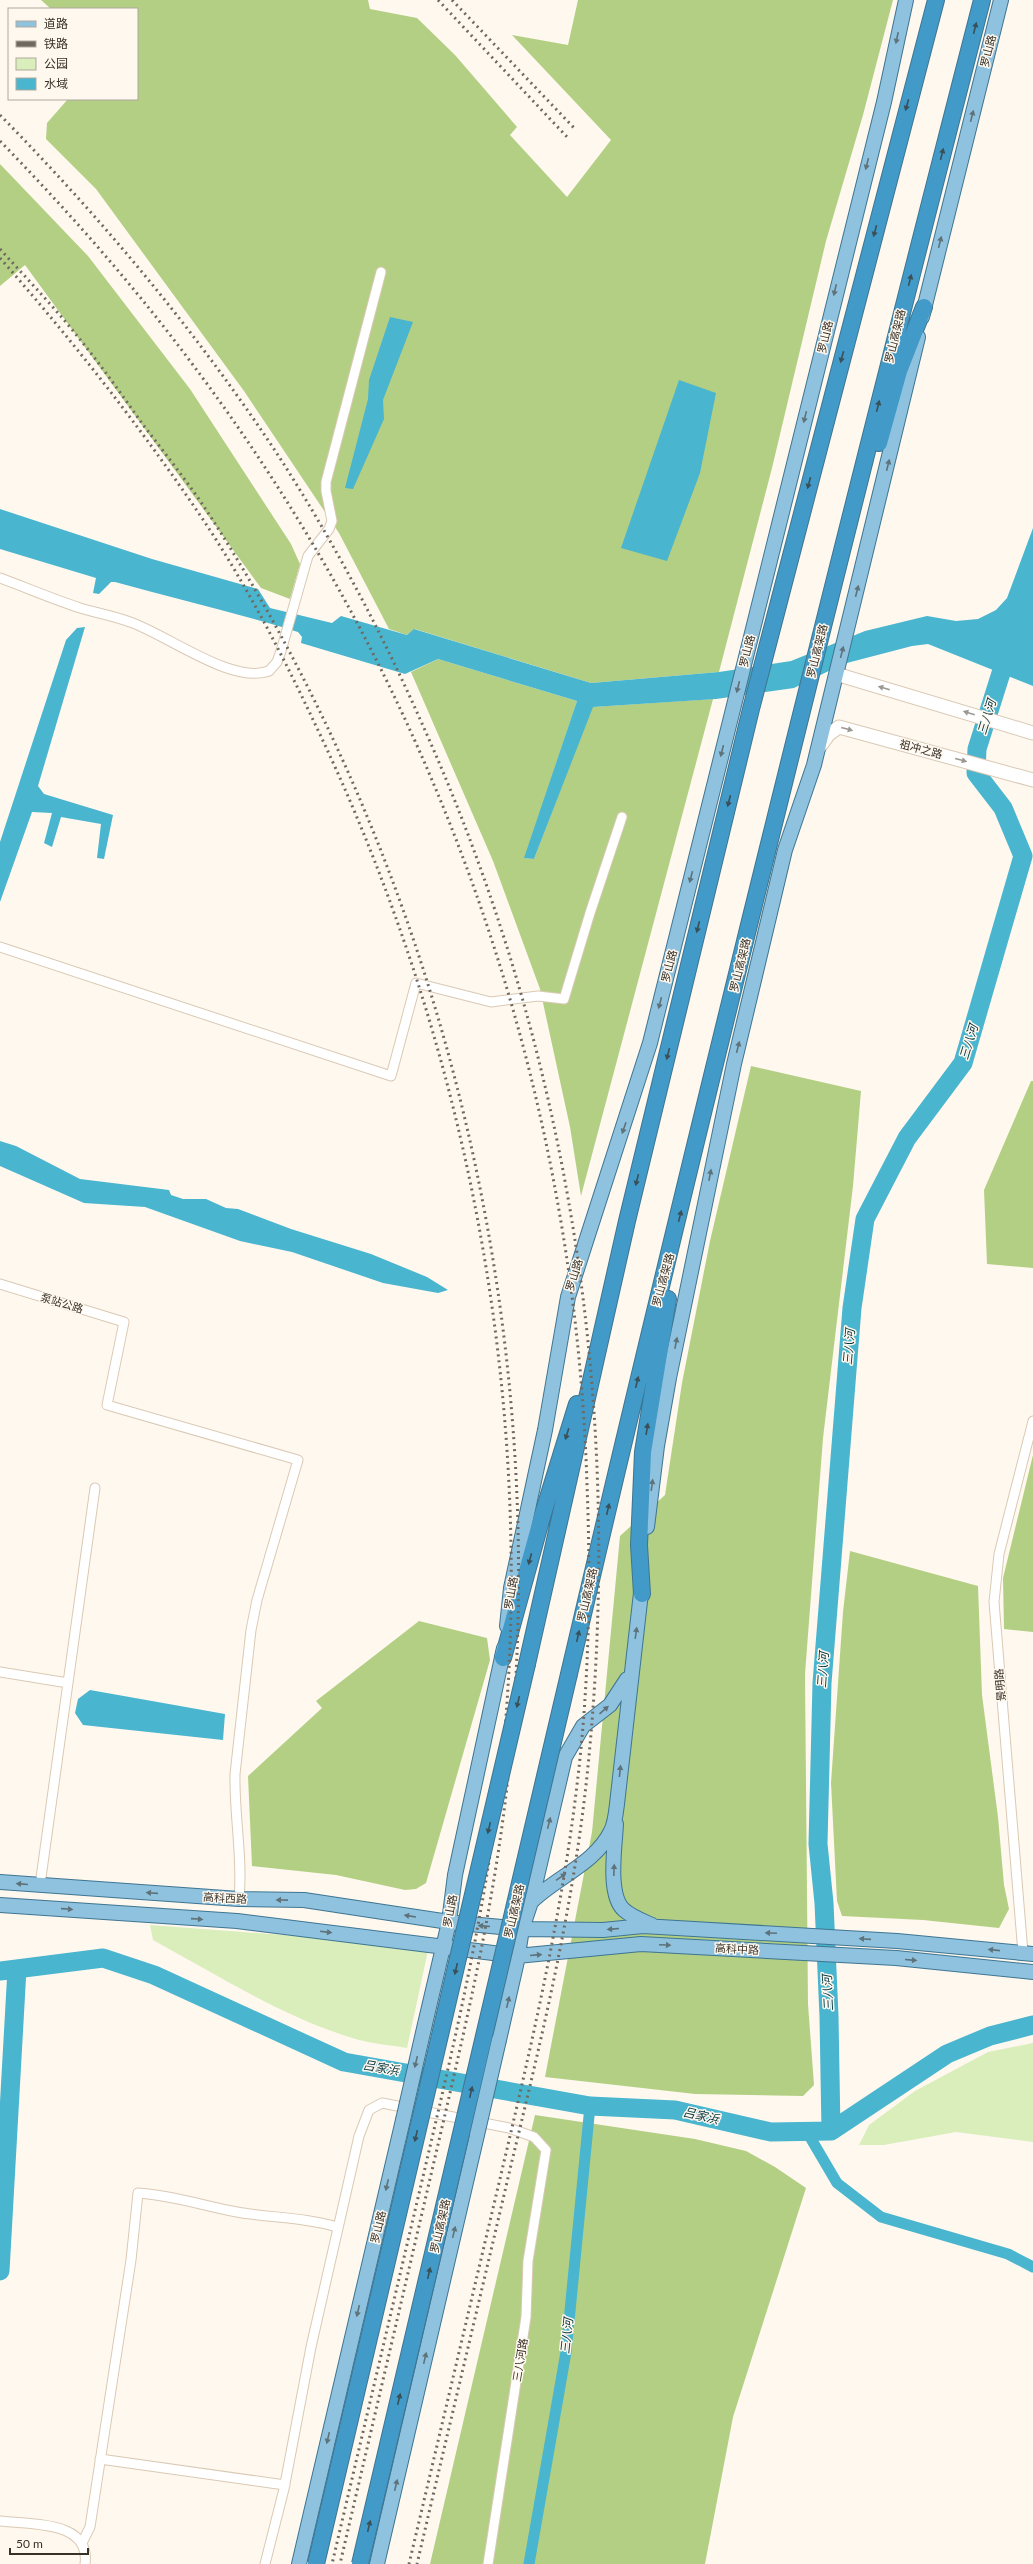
<svg xmlns="http://www.w3.org/2000/svg" width="1033" height="2564" font-family="Lato,'Noto Sans SC',sans-serif">
<style>
.green{fill:#daeebb}
.forest{fill:#b3cf84}
.water{fill:#49b5ce}
.lines{fill:none;stroke-linecap:round;stroke-linejoin:round}
.canal{stroke:#49b5ce;stroke-width:11}
.river{stroke:#49b5ce;stroke-width:19}
.street-casing{stroke:#dac9b4;stroke-width:11}
.secondary-casing{stroke:#dac9b4;stroke-width:15}
.primary-casing{stroke:#3e7591;stroke-width:16}
.highway-casing{stroke:#3e7591;stroke-width:18}
.street{stroke:#fff;stroke-width:9}
.secondary{stroke:#fff;stroke-width:13}
.primary{stroke:#8ec2df;stroke-width:14}
.highway{stroke:#429ac9;stroke-width:16}
.rail{stroke:#6f6960;stroke-width:3;stroke-dasharray:2 4;stroke-linecap:butt}
.primary-bridge-casing{stroke:#3e7591;stroke-width:16;stroke-linecap:butt}
.highway-bridge-casing{stroke:#3e7591;stroke-width:18;stroke-linecap:butt}
.primary-bridge{stroke:#8ec2df;stroke-width:14}
.highway-bridge{stroke:#429ac9;stroke-width:16}
.oneway{fill:#3a5058}
.oneway2{fill:#5e727a}
.oneway3{fill:#9b9894}
.labels{text-anchor:middle;stroke-width:3;stroke-linejoin:round;paint-order:stroke}
.street-label{font-size:11px;fill:#373128;stroke:#fff8ef}
.water-label{font-size:12px;font-style:italic;fill:#00333d;stroke:#fff8ef}
</style>
<rect width="100%" height="100%" fill="#fff8ef"/>
<path class="green" d="M 150,1925 L 429,1946 L 407,2048 C 391,2045 374,2044 359,2040 C 286,2019 219,1976 153,1940 Z
M 1033,2043 L 1033,2142 L 956,2132 L 884,2145 L 859,2145 L 869,2125 L 915,2091 L 988,2052 Z"/>
<path class="forest" d="M 41,0 L 368,0 L 370,9 L 417,18 L 455,55 L 517,127 L 510,135 L 567,197 L 611,140 L 512,35 L 568,45 L 578,0 L 893,0 L 863,115 L 826,241 L 772,468 L 719,672 L 591,683 L 415,629 L 407,635 L 389,629 L 339,533 L 244,391 L 96,189 L 46,139 L 47,123 L 68,99 L 137,99 L 137,9 L 51,9 Z
M 0,164 L 88,256 L 190,389 L 291,544 L 300,564 L 290,599 L 261,588 L 25,265 L 0,286 Z
M 438,659 L 577,701 L 525,858 L 534,859 L 592,707 L 713,699 L 581,1196 L 570,1127 L 540,989 L 493,861 L 411,672 Z
M 751,1066 L 861,1091 L 853,1186 L 823,1438 L 805,1674 L 808,2004 L 814,2085 L 803,2096 L 695,2094 L 545,2077 L 592,1832 L 620,1536 L 665,1495 L 682,1383 L 710,1241 Z
M 1031,1081 L 1033,1081 L 1033,1268 L 987,1264 L 984,1190 Z
M 1033,1455 L 1033,1632 L 1004,1629 L 1003,1578 Z
M 850,1551 L 978,1586 L 982,1695 L 998,1817 L 1004,1885 L 1009,1909 L 999,1928 L 923,1920 L 842,1916 L 837,1901 L 831,1783 L 843,1612 Z
M 419,1621 L 487,1638 L 490,1660 L 426,1883 L 416,1889 L 405,1890 L 336,1875 L 252,1866 L 248,1776 L 322,1708 L 316,1701 Z
M 535,2115 L 695,2139 L 746,2151 L 775,2167 L 806,2188 L 733,2417 L 705,2564 L 430,2564 Z"/>
<path class="water" d="M 390,317 L 413,322 L 383,400 L 384,419 L 353,489 L 345,488 L 368,399 L 369,380 Z
M 679,380 L 716,393 L 700,473 L 667,561 L 621,548 Z
M 0,509 L 152,559 L 258,589 L 270,608 L 332,623 L 341,616 L 407,635 L 414,629 L 591,683 L 719,672 L 791,661 L 865,631 L 927,616 L 956,621 L 978,619 L 996,610 L 1007,598 L 1033,528 L 1033,686 L 928,644 L 912,646 L 843,664 L 794,688 L 716,699 L 593,707 L 534,859 L 524,858 L 577,701 L 438,659 L 405,674 L 301,643 L 302,637 L 298,632 C 237,613 176,599 115,582 L 111,582 L 99,594 L 93,593 L 96,578 L 0,549 Z
M 85,627 L 38,786 L 44,794 L 113,815 L 104,859 L 97,858 L 101,824 L 61,817 L 52,847 L 44,843 L 52,813 L 32,812 L 0,902 L 0,842 L 66,640 L 77,628 Z
M 0,1141 L 16,1146 L 80,1179 L 169,1190 L 171,1195 L 183,1199 L 206,1199 L 226,1208 L 238,1209 L 291,1229 L 371,1254 L 427,1277 L 448,1290 L 438,1293 L 383,1283 L 292,1252 L 240,1241 L 145,1207 L 84,1203 L 0,1166 Z
M 90,1690 L 225,1714 L 223,1740 L 83,1725 L 75,1713 L 78,1699 Z"/>
<g class="lines">
<path class="canal" d="M 807,2132 L 837,2183 L 881,2217 L 1008,2254 L 1033,2267
M 529,2564 L 566,2352 L 590,2106"/>
<path class="river" d="M 0,1971 L 103,1958 L 154,1975 L 344,2062 L 590,2106 L 675,2110 L 771,2132 L 831,2131 L 947,2054 L 990,2036 L 1033,2025
M 831,2131 L 829,2016 L 824,1903 L 818,1844 L 822,1683 L 852,1308 L 865,1219 L 907,1138 L 963,1063 L 1023,856 L 1003,808 L 976,773 L 977,749 L 1001,673 L 1033,627
M 0,2271 L 17,1969"/>
<defs>
<path id="street" d="M 0,578 C 27,588 53,599 80,608 C 97,613 114,616 130,622 C 166,634 232,685 269,671 L 277,662 L 281,651 L 308,556 L 329,529 L 332,521 L 326,491 L 326,482 L 381,272
M 0,947 L 391,1076 L 416,983 L 491,1002 L 538,996 L 564,999 L 590,913 L 622,817
M 0,1284 L 124,1322 L 107,1405 L 298,1460 L 257,1600 L 251,1630 L 235,1774 C 234,1816 243,1857 239,1899
M 0,1672 L 68,1683
M 40,1885 L 95,1488
M 1023,1953 L 994,1602 L 999,1554 L 1033,1421
M 100,2459 L 285,2485
M 0,2521 C 30,2525 91,2520 85,2564
M 83,2541 L 90,2527 L 131,2260 L 138,2193 C 172,2195 204,2206 237,2212 C 271,2218 304,2217 337,2227
M 265,2564 L 284,2489 L 311,2347 L 359,2136 L 369,2110 L 382,2103 L 509,2128 L 534,2137 L 546,2150 L 528,2261 L 526,2317 L 488,2564"/>
<path id="secondary" d="M 836,674 L 1033,733
M 818,749 L 829,734 L 839,727 L 1033,780"/>
<path id="primary" d="M 922,317 L 1001,0
M 647,1527 L 657,1446 L 669,1378 L 734,1064 L 785,850 L 814,765 L 918,337
M 507,1626 L 511,1588 L 545,1430 L 568,1297 L 650,1043 L 884,102 L 906,0
M 616,1824 C 615,1846 607,1895 624,1910 C 632,1917 643,1921 652,1925
M 0,1882 L 239,1899 L 304,1900 L 449,1922 L 522,1929 L 603,1930 L 643,1926 L 694,1929 L 897,1941 L 1033,1954
M 531,1902 C 555,1878 596,1863 611,1831 C 615,1823 616,1813 617,1804 L 642,1584
M 0,1905 L 237,1921 L 517,1956 L 641,1944 L 896,1958 L 1033,1972
M 425,2024 L 449,1922 L 455,1875 L 504,1648
M 499,2040 L 517,1961 L 522,1929 L 531,1902 L 565,1757 L 583,1726 L 610,1705 L 627,1679
M 299,2564 L 403,2120
M 377,2564 L 477,2135"/>
<path id="highway" d="M 879,443 L 899,371 L 924,307
M 642,1594 L 639,1545 L 643,1452 L 668,1299
M 503,1658 L 542,1517 L 577,1404
M 527,1664 L 627,1221 L 751,709 L 936,0
M 569,1674 C 700,1114 839,556 982,0"/>
</defs>
<use href="#street" class="street-casing"/>
<use href="#secondary" class="secondary-casing"/>
<use href="#primary" class="primary-casing"/>
<use href="#highway" class="highway-casing"/>
<use href="#street" class="street"/>
<use href="#secondary" class="secondary"/>
<use href="#primary" class="primary"/>
<use href="#highway" class="highway"/>
<path class="rail" d="M 438,0 L 568,138
M 452,0 L 576,130
M 0,115 C 102,219 195,330 276,452 C 331,537 379,627 420,719 C 571,1053 625,1412 587,1776 C 573,1908 542,2037 511,2165 C 480,2298 448,2431 417,2564
M 0,141 C 70,213 136,288 196,369 C 437,691 575,1084 587,1485 C 591,1585 589,1686 577,1785 C 561,1920 530,2051 499,2183 C 469,2310 439,2437 409,2564
M 0,249 C 28,280 57,310 82,342 C 103,368 122,395 141,422 C 166,455 192,487 214,522 C 449,891 554,1343 508,1777 C 494,1909 463,2037 433,2166 C 402,2299 371,2431 340,2564
M 0,258 C 73,341 142,429 204,521 C 247,586 283,656 316,726 C 472,1052 540,1421 500,1781 C 485,1912 455,2040 425,2168 C 394,2300 363,2432 332,2564"/>
<defs>
<path id="primary-bridge" d="M 403,2120 L 425,2024
M 477,2135 L 499,2040"/>
<path id="highway-bridge" d="M 316,2564 L 527,1664
M 360,2564 L 569,1674"/>
</defs>
<use href="#primary-bridge" class="primary-bridge-casing"/>
<use href="#highway-bridge" class="highway-bridge-casing"/>
<use href="#primary-bridge" class="primary-bridge"/>
<use href="#highway-bridge" class="highway-bridge"/>
</g>
<defs><path id="oneway-solid" d="M-6-.8H1V-3.2L6.5 0L1 3.2V.8H-6Z"/></defs>
<g class="oneway">
<use href="#oneway-solid" transform="translate(975 28) rotate(-76)"/>
<use href="#oneway-solid" transform="translate(907 105) rotate(105)"/>
<use href="#oneway-solid" transform="translate(942 154) rotate(-76)"/>
<use href="#oneway-solid" transform="translate(875 231) rotate(105)"/>
<use href="#oneway-solid" transform="translate(910 280) rotate(-76)"/>
<use href="#oneway-solid" transform="translate(842 357) rotate(105)"/>
<use href="#oneway-solid" transform="translate(878 406) rotate(-76)"/>
<use href="#oneway-solid" transform="translate(809 483) rotate(105)"/>
<use href="#oneway-solid" transform="translate(729 801) rotate(104)"/>
<use href="#oneway-solid" transform="translate(698 927) rotate(104)"/>
<use href="#oneway-solid" transform="translate(668 1054) rotate(104)"/>
<use href="#oneway-solid" transform="translate(637 1180) rotate(104)"/>
<use href="#oneway-solid" transform="translate(680 1216) rotate(-76)"/>
<use href="#oneway-solid" transform="translate(637 1382) rotate(-77)"/>
<use href="#oneway-solid" transform="translate(647 1429) rotate(-81)"/>
<use href="#oneway-solid" transform="translate(567 1434) rotate(107)"/>
<use href="#oneway-solid" transform="translate(608 1509) rotate(-77)"/>
<use href="#oneway-solid" transform="translate(530 1559) rotate(105)"/>
<use href="#oneway-solid" transform="translate(578 1636) rotate(-77)"/>
<use href="#oneway-solid" transform="translate(518 1702) rotate(103)"/>
<use href="#oneway-solid" transform="translate(489 1828) rotate(103)"/>
<use href="#oneway-solid" transform="translate(456 1969) rotate(103)"/>
<use href="#oneway-solid" transform="translate(471 2092) rotate(-77)"/>
<use href="#oneway-solid" transform="translate(416 2136) rotate(103)"/>
<use href="#oneway-solid" transform="translate(429 2273) rotate(-77)"/>
<use href="#oneway-solid" transform="translate(399 2399) rotate(-77)"/>
<use href="#oneway-solid" transform="translate(369 2526) rotate(-77)"/>
</g>
<g class="oneway2">
<use href="#oneway-solid" transform="translate(897 38) rotate(102)"/>
<use href="#oneway-solid" transform="translate(972 116) rotate(-76)"/>
<use href="#oneway-solid" transform="translate(867 164) rotate(104)"/>
<use href="#oneway-solid" transform="translate(940 242) rotate(-76)"/>
<use href="#oneway-solid" transform="translate(835 290) rotate(103)"/>
<use href="#oneway-solid" transform="translate(805 417) rotate(104)"/>
<use href="#oneway-solid" transform="translate(888 465) rotate(-76)"/>
<use href="#oneway-solid" transform="translate(857 591) rotate(-76)"/>
<use href="#oneway-solid" transform="translate(842 652) rotate(-76)"/>
<use href="#oneway-solid" transform="translate(738 687) rotate(104)"/>
<use href="#oneway-solid" transform="translate(722 751) rotate(104)"/>
<use href="#oneway-solid" transform="translate(691 877) rotate(104)"/>
<use href="#oneway-solid" transform="translate(660 1003) rotate(104)"/>
<use href="#oneway-solid" transform="translate(738 1047) rotate(-76)"/>
<use href="#oneway-solid" transform="translate(624 1128) rotate(109)"/>
<use href="#oneway-solid" transform="translate(710 1175) rotate(-79)"/>
<use href="#oneway-solid" transform="translate(676 1343) rotate(-79)"/>
<use href="#oneway-solid" transform="translate(652 1485) rotate(-82)"/>
<use href="#oneway-solid" transform="translate(636 1633) rotate(-82)"/>
<use href="#oneway-solid" transform="translate(604 1710) rotate(-41)"/>
<use href="#oneway-solid" transform="translate(620 1771) rotate(-84)"/>
<use href="#oneway-solid" transform="translate(549 1823) rotate(-76)"/>
<use href="#oneway-solid" transform="translate(614 1870) rotate(-88)"/>
<use href="#oneway-solid" transform="translate(561 1877) rotate(-34)"/>
<use href="#oneway-solid" transform="translate(22 1884) rotate(-175)"/>
<use href="#oneway-solid" transform="translate(152 1893) rotate(-176)"/>
<use href="#oneway-solid" transform="translate(282 1900) rotate(-179)"/>
<use href="#oneway-solid" transform="translate(67 1909) rotate(4)"/>
<use href="#oneway-solid" transform="translate(410 1916) rotate(-171)"/>
<use href="#oneway-solid" transform="translate(197 1919) rotate(4)"/>
<use href="#oneway-solid" transform="translate(484 1926) rotate(-175)"/>
<use href="#oneway-solid" transform="translate(613 1929) rotate(175)"/>
<use href="#oneway-solid" transform="translate(326 1932) rotate(7)"/>
<use href="#oneway-solid" transform="translate(771 1933) rotate(-177)"/>
<use href="#oneway-solid" transform="translate(865 1939) rotate(-176)"/>
<use href="#oneway-solid" transform="translate(665 1945) rotate(3)"/>
<use href="#oneway-solid" transform="translate(994 1950) rotate(-174)"/>
<use href="#oneway-solid" transform="translate(536 1955) rotate(-5)"/>
<use href="#oneway-solid" transform="translate(911 1960) rotate(5)"/>
<use href="#oneway-solid" transform="translate(508 2002) rotate(-77)"/>
<use href="#oneway-solid" transform="translate(416 2062) rotate(103)"/>
<use href="#oneway-solid" transform="translate(387 2185) rotate(103)"/>
<use href="#oneway-solid" transform="translate(454 2232) rotate(-77)"/>
<use href="#oneway-solid" transform="translate(358 2311) rotate(103)"/>
<use href="#oneway-solid" transform="translate(425 2358) rotate(-77)"/>
<use href="#oneway-solid" transform="translate(328 2438) rotate(103)"/>
<use href="#oneway-solid" transform="translate(396 2485) rotate(-77)"/>
</g>
<g class="oneway3">
<use href="#oneway-solid" transform="translate(884 688) rotate(-164)"/>
<use href="#oneway-solid" transform="translate(969 713) rotate(-163)"/>
<use href="#oneway-solid" transform="translate(847 729) rotate(15)"/>
<use href="#oneway-solid" transform="translate(961 760) rotate(15)"/>
</g>
<g class="labels">
<g class="street-label">
<text transform="translate(988 51) rotate(-76)" y="4">罗山路</text>
<text transform="translate(895 336) rotate(-76)" y="4">罗山高架路</text>
<text transform="translate(825 337) rotate(-77)" y="4">罗山路</text>
<text transform="translate(747 651) rotate(-76)" y="4">罗山路</text>
<text transform="translate(817 651) rotate(-76)" y="4">罗山高架路</text>
<text transform="translate(921 749) rotate(15)" y="4">祖冲之路</text>
<text transform="translate(740 965) rotate(-76)" y="4">罗山高架路</text>
<text transform="translate(669 966) rotate(-76)" y="4">罗山路</text>
<text transform="translate(574 1275) rotate(-73)" y="4">罗山路</text>
<text transform="translate(663 1280) rotate(-75)" y="4">罗山高架路</text>
<text transform="translate(62 1303) rotate(17)" y="4">泵站公路</text>
<text transform="translate(511 1593) rotate(-81)" y="4">罗山路</text>
<text transform="translate(587 1595) rotate(-77)" y="4">罗山高架路</text>
<text transform="translate(1000 1685) rotate(-95)" y="4">景明路</text>
<text transform="translate(225 1898) rotate(3)" y="4">高科西路</text>
<text transform="translate(450 1911) rotate(-80)" y="4">罗山路</text>
<text transform="translate(514 1911) rotate(-77)" y="4">罗山高架路</text>
<text transform="translate(737 1949) rotate(3)" y="4">高科中路</text>
<text transform="translate(440 2226) rotate(-77)" y="4">罗山高架路</text>
<text transform="translate(378 2227) rotate(-77)" y="4">罗山路</text>
<text transform="translate(520 2360) rotate(-81)" y="4">三八河路</text>
</g>
<g class="water-label">
<text transform="translate(987 717) rotate(-73)" y="4">三八河</text>
<text transform="translate(969 1042) rotate(-73)" y="4">三八河</text>
<text transform="translate(849 1347) rotate(-85)" y="4">三八河</text>
<text transform="translate(823 1670) rotate(-86)" y="4">三八河</text>
<text transform="translate(828 1993) rotate(-93)" y="4">三八河</text>
<text transform="translate(381 2068) rotate(10)" y="4">吕家浜</text>
<text transform="translate(701 2116) rotate(13)" y="4">吕家浜</text>
<text transform="translate(567 2336) rotate(-84)" y="4">三八河</text>
</g>
</g>
<rect x="8" y="8" width="130" height="92" fill="#fff8ef" stroke="#afa89f"/>
<rect x="16" y="21" width="20" height="6" fill="#8ec2df" stroke="#afa89f"/>
<text x="44" y="28" font-size="12" fill="#373128">道路</text>
<rect x="16" y="41" width="20" height="6" fill="#6f6960" stroke="#afa89f"/>
<text x="44" y="48" font-size="12" fill="#373128">铁路</text>
<rect x="16" y="58" width="20" height="12" fill="#daeebb" stroke="#afa89f"/>
<text x="44" y="68" font-size="12" fill="#373128">公园</text>
<rect x="16" y="78" width="20" height="12" fill="#49b5ce" stroke="#afa89f"/>
<text x="44" y="88" font-size="12" fill="#373128">水域</text>
<path d="M10 2548v6h78v-6" fill="none" stroke="#373128" stroke-width="2"/>
<text x="16" y="2548" font-size="12" fill="#373128" stroke="#fff8ef" stroke-width="3" paint-order="stroke">50 m</text>
</svg>
